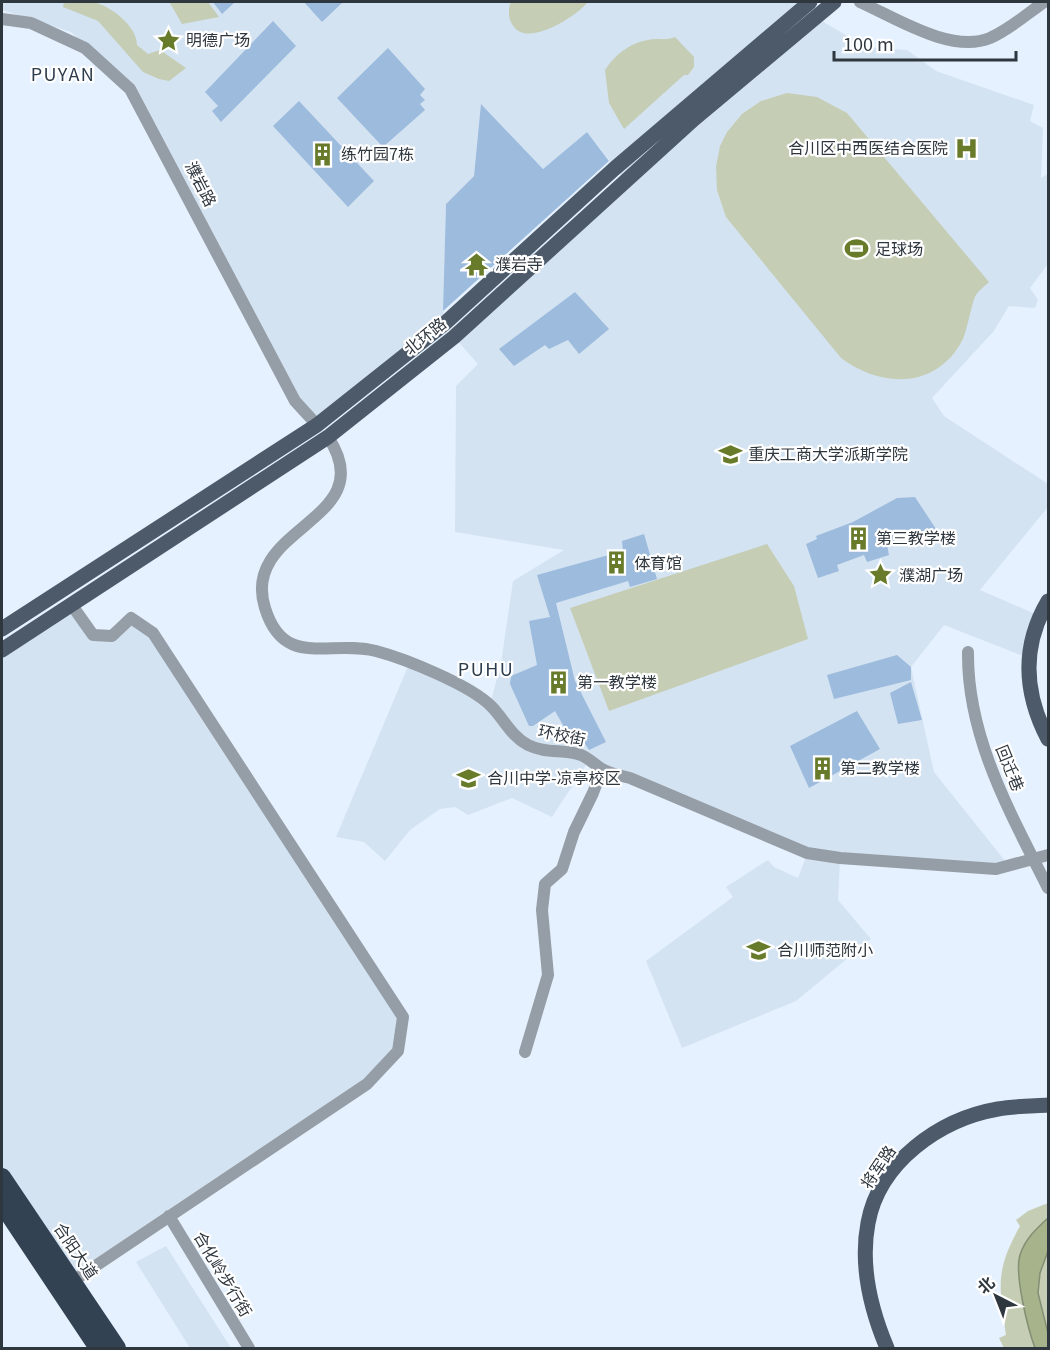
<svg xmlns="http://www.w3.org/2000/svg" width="1050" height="1350" font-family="Georgia,'Noto Sans SC',serif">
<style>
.built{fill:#d4e3f2}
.green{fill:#c5cdb4}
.water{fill:#a7b48b;stroke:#838e74;stroke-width:1.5}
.building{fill:#9cbbdd}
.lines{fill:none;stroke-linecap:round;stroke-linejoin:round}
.minor{stroke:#959da6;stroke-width:12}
.major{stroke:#4c5a69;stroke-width:15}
.highway{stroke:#334253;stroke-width:18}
.labels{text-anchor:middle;stroke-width:4.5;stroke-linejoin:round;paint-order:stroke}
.poi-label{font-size:16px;fill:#2e363e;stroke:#fff;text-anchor:start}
.street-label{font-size:16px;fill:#2e363e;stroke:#fff}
.neighbourhood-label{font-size:18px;letter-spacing:1.5px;fill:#2c3c4c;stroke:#fff}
</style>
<rect width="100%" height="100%" fill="#e5f1fe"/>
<path class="built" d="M 2,2 L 810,2 L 776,30 L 785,42 L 815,17 L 866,47 L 907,50 L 936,71 L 1034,105 L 1030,121 L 1043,128 L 1041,178 L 1048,174 L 1048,264 L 1030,288 L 1038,300 L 1035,308 L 1009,306 L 994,331 L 932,398 L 944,416 L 1048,484 L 1048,507 L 980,590 L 1040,616 L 1028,658 L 944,625 L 911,667 L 934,772 L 1010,867 L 840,858 L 838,900 L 871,939 L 796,1001 L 682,1048 L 646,961 L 733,897 L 726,887 L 768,860 L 774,867 L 798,878 L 807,854 L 590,759 L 552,817 L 512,798 L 468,815 L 455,807 L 440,809 L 410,830 L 385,861 L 364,842 L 336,837 L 409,664 L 490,705 L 501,663 L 513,581 L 564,550 L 455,532 L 456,386 L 478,364 L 454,337 L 625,180 L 587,132 L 543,169 L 482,105 L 474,176 L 446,204 L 443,325 L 317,425 L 295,401 L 130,89 L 71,32 L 2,10 Z
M 71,604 L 93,635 L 112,636 L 131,618 L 153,633 L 403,1017 L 398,1051 L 367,1084 L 73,1281 L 2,1177 L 2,650 Z
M 166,1246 L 231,1348 L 190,1348 L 136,1262 Z"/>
<path class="green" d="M 64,2 C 73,1 84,0 93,2 C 111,6 137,26 137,45 L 148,54 L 160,50 L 186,68 L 169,81 L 159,79 L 143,72 L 98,21 L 63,7 Z
M 165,2 L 208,2 L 219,17 L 182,24 L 170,3 Z
M 511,2 L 588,2 C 577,16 525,50 512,24 C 508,17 508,9 511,2 Z
M 675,37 L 694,57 L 694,67 L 688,75 L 684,75 L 624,129 L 609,103 L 605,70 C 617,52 634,40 656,39 C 663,39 669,40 675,37 Z
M 787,93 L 817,97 L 847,113 L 989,282 C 985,286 979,290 976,295 C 972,301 968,327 963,339 C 937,390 881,388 841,358 L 726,217 L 717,190 L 716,167 L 720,146 L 727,132 L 742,114 L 761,101 Z
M 767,544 L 794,586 L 808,639 L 609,711 L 570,608 Z
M 1048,1203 L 1048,1348 L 1004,1348 L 999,1338 L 1006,1335 C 999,1285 995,1271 1020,1226 L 1016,1220 L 1028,1211 Z"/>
<path class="water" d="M 1048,1218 L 1048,1251 L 1040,1273 L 1038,1293 L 1048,1333 L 1048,1348 L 1035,1348 C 1028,1329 1014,1274 1020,1255 C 1025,1239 1036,1229 1048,1218 Z"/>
<path class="building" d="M 213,2 L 235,2 L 222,14 Z
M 304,2 L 343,2 L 322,22 Z
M 273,21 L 296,46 L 221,122 L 212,111 L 218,106 L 205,92 Z
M 388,48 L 425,89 L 420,95 L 425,100 L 420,104 L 425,110 L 383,147 L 337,98 Z
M 299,101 L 374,181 L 348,207 L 273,126 Z
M 481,104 L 543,169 L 587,132 L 609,161 L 443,311 L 446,204 L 474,176 Z
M 575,292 L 609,329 L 579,354 L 568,340 L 549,349 L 545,345 L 514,366 L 499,349 Z
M 915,497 L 936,529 L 913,539 L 910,532 L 887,545 L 889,555 L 867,562 L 864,555 L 837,565 L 839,571 L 818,578 L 806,544 L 817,539 L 816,536 L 853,522 L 897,498 Z
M 644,534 L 657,579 L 630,587 L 628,581 L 556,603 L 575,681 L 606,742 L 589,750 L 582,739 L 572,741 L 555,711 L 533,726 L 529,726 L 510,684 L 511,676 L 537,665 L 529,621 L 550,617 L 537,575 L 623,551 L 622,541 Z
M 897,655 L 911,667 L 911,680 L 834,699 L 827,675 Z
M 911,682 L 922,720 L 898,724 L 890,693 Z
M 857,711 L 880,749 L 809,788 L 790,746 Z"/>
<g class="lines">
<path class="minor" d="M 860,2 C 896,18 951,54 990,38 C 1010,29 1027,14 1044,2
M 2,19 L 31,23 L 85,48 L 130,89 L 295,401 L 317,425
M 328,437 C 384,521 239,526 265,608 C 284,670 330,639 376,651 C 406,659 470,685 491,706 C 504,719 511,736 528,745 C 546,754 564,749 581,755 C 591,759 595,766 604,770 C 612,774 621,776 630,778 L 807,853 L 840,858 L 996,869 L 1048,855
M 71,604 L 93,635 L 112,636 L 131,618 L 153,633 L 403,1017 L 398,1051 L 367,1084 L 73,1281
M 968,652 C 967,738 1011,814 1048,888
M 525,1052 L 548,975 L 542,910 L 545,884 L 562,869 L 574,832 L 593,793 L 602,769
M 169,1216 L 249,1348"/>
<path class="major" d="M 1048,601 C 1021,647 1024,693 1048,739
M 2,629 L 317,425 L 443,325 L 614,169 L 810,2
M 2,650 L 328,437 L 454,337 L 694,119 L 834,2
M 887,1348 C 871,1310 860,1265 868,1223 C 879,1162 940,1119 998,1109 C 1014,1106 1032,1106 1048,1105"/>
<path class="highway" d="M 2,1177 L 117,1348
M 2,1204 L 98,1348"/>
</g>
<defs>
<symbol id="sight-bare" viewBox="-9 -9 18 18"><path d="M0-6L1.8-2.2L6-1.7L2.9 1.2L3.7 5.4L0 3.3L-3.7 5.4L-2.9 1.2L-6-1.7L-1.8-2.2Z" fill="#677b2b" stroke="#fff" stroke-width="2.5" paint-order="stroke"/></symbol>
<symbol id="hospital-bare" viewBox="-9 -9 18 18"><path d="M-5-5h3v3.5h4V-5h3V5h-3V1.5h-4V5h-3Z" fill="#677b2b" stroke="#fff" stroke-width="2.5" paint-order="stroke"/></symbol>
<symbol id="building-bare" viewBox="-9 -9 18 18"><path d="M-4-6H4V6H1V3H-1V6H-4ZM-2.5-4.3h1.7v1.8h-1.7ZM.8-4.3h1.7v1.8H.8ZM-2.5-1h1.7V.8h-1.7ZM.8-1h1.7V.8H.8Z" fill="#677b2b" stroke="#fff" stroke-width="2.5" paint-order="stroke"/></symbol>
<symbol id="stadium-bare" viewBox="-9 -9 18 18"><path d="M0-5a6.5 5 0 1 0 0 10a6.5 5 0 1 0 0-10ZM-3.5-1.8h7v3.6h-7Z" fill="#677b2b" stroke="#fff" stroke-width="2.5" paint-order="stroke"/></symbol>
<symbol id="temple-bare" viewBox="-9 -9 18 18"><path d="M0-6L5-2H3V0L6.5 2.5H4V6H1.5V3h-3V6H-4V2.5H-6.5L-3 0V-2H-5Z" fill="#677b2b" stroke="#fff" stroke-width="2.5" paint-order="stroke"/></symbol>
<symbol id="university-bare" viewBox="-9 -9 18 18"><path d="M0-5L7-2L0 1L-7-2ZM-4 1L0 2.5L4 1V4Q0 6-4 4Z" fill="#677b2b" stroke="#fff" stroke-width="2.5" paint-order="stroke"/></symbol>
<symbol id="school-bare" viewBox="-9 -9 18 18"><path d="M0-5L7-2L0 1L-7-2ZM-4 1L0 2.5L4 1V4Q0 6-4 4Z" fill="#677b2b" stroke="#fff" stroke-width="2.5" paint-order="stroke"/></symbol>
</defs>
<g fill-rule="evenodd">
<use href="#sight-bare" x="152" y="24" width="33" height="33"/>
<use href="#hospital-bare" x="950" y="132" width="33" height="33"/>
<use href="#building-bare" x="306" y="138" width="33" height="33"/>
<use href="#stadium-bare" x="840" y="232" width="33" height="33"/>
<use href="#temple-bare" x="460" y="248" width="33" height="33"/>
<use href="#university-bare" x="714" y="438" width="33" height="33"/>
<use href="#building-bare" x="842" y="522" width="33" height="33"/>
<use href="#building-bare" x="600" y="546" width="33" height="33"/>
<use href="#sight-bare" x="864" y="558" width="33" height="33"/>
<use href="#building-bare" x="542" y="666" width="33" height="33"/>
<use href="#building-bare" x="806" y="752" width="33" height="33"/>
<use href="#school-bare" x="452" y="762" width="33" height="33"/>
<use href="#school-bare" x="742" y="934" width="33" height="33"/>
</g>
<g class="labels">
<g class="poi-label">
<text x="186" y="46">明德广场</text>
<text x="948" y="154" text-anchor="end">合川区中西医结合医院</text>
<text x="341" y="160">练竹园7栋</text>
<text x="875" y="255">足球场</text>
<text x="495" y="270">濮岩寺</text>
<text x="748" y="460">重庆工商大学派斯学院</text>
<text x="876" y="544">第三教学楼</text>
<text x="634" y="569">体育馆</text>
<text x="899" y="581">濮湖广场</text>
<text x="577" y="688">第一教学楼</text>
<text x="840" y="774">第二教学楼</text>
<text x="487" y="784">合川中学-凉亭校区</text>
<text x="777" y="956">合川师范附小</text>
</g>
<g class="street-label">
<text transform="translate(201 184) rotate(63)" y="6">濮岩路</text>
<text transform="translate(425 336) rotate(-39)" y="6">北环路</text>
<text transform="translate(562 735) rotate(12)" y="6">环校街</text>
<text transform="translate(1010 768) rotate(68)" y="6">回迁巷</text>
<text transform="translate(878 1167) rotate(-56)" y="6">将军路</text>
<text transform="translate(76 1251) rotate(56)" y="6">合阳大道</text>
<text transform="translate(223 1274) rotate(59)" y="6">合化岭步行街</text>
</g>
<g class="neighbourhood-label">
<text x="63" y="81">PUYAN</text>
<text x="486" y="676">PUHU</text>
</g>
</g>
<rect width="1050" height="1350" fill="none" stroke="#2e363e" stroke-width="6"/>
<g transform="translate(996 1296) rotate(318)" stroke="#ffffff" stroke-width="4.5" paint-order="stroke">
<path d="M0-4.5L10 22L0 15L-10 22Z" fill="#2e363e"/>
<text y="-9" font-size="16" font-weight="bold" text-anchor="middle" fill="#2e363e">北</text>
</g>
<path d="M834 51v9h182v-9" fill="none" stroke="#2e363e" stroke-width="3"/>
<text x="843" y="51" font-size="18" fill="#2e363e" stroke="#ffffff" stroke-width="4.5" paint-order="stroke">100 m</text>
</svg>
